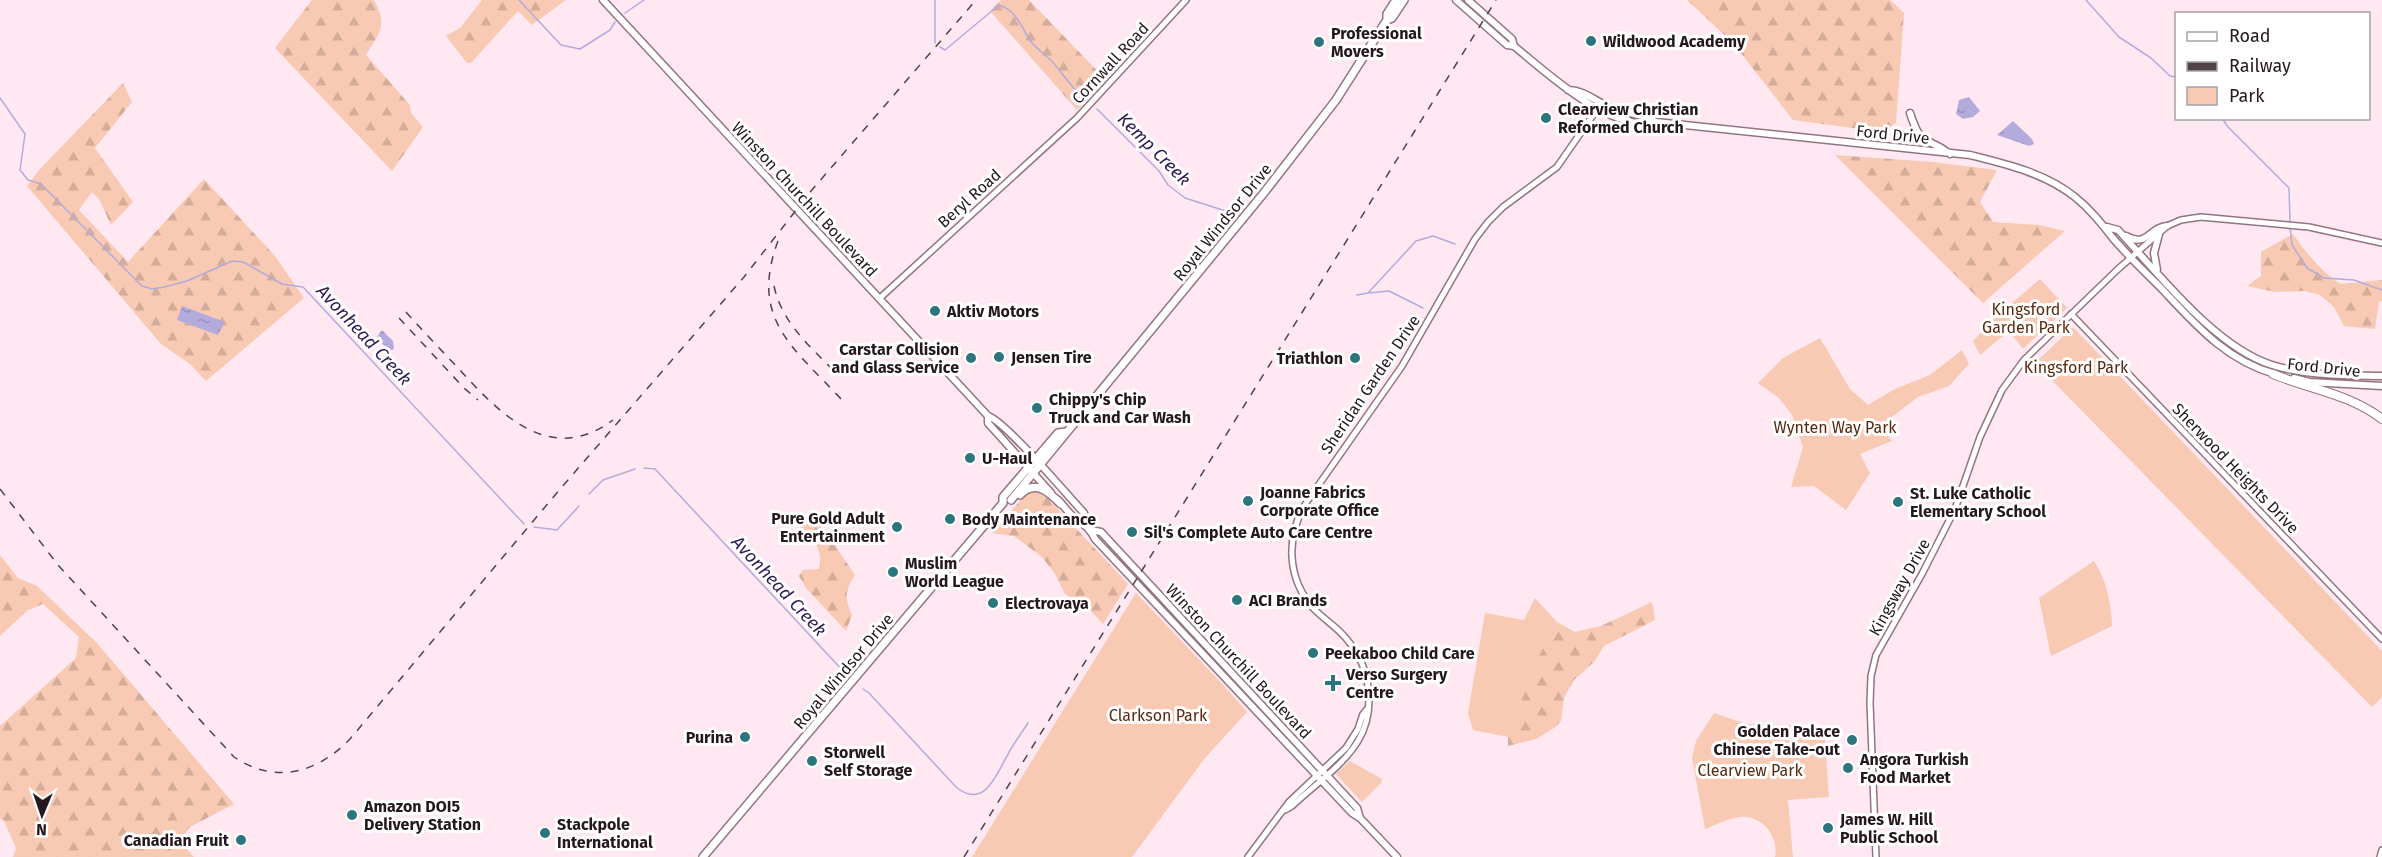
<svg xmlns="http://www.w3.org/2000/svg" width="2382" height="857" font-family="'Fira Sans',sans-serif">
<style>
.green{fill:#f8c9b3}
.forest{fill:url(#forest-firs)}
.water{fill:url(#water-ripples)}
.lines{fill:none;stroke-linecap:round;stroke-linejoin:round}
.stream{stroke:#b3abdc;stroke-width:1.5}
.tertiary-casing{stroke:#947382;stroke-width:8}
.secondary-casing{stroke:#947382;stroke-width:9}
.primary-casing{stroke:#947382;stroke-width:10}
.motorway-casing{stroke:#947382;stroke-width:10}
.tertiary{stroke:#fff;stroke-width:5}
.secondary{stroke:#fff;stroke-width:6}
.primary{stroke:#fff;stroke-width:7}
.motorway{stroke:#fff;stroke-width:8}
.rail{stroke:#514249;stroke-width:1.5;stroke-dasharray:8 8;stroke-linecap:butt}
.poi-dot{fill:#2c747e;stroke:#fff;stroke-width:2}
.labels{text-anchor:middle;stroke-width:6;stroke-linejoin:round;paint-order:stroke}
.poi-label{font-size:16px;font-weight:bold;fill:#25181e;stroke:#fff;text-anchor:start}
.street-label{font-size:16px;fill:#25181e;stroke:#fff}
.park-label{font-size:16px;fill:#59290f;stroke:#fff}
.water-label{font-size:18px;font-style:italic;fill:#2e1d57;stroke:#fff}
</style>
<defs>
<pattern id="forest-firs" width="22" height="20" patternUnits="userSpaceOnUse" patternTransform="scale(1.5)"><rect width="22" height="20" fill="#f8c9b3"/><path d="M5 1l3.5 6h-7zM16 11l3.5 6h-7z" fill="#d4ac9a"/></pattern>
<pattern id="water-ripples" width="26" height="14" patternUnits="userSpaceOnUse" patternTransform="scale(1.5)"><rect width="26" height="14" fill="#b3abdc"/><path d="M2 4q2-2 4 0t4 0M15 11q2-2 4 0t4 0" fill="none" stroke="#9a92bc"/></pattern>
</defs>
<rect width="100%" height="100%" fill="#ffe8f2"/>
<path class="green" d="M 2040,279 L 2067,308 L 2023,349 L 2009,331 L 1980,355 L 1973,341 L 1998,315 Z
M 2073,327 L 2382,651 L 2382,697 L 2372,707 L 2035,363 Z
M 1820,338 L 1850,389 L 1868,405 L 1895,389 L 1930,375 L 1962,350 L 1969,364 L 1949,386 L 1918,397 L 1880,426 L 1892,441 L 1860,454 L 1870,473 L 1846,510 L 1814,486 L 1791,487 L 1803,447 L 1792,415 L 1779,398 L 1758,383 L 1783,358 Z
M 2094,561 C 2107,582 2111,601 2112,626 L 2051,656 L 2039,598 Z
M 1136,593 L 1225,687 L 1247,712 L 1205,758 L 1132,857 L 972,857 Z
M 1535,598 L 1557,622 L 1535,663 L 1508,737 L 1473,730 L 1468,713 L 1485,613 L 1524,620 Z
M 1714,713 L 1746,724 L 1824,726 L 1829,797 L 1788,800 L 1793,857 L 1775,857 C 1779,836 1762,815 1740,817 C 1728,818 1716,825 1705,829 L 1692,758 L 1696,741 Z
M 1350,761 L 1382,779 L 1381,783 L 1362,802 L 1336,774 Z
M 179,841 L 194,857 L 166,857 Z"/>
<path class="forest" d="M 312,0 L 374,0 C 388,26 380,32 366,55 L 410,105 L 411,113 L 423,127 L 392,171 L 275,48 Z
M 482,0 L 566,0 L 532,25 L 518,11 L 472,62 L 467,63 L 446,36 L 461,27 Z
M 1001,0 L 1029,0 L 1107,81 L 1077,110 L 990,11 Z
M 1687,0 L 1890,0 L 1904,13 L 1896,123 L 1882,132 L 1793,120 L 1733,43 Z
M 123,83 L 132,102 L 95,148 L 133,202 L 111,225 L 99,199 L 92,192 L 79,210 L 128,262 L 204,179 L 275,256 L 304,298 L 206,381 L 190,364 L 161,344 L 27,186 L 39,170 Z
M 1835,155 L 1933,162 L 1997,170 L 1980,202 L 1993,222 L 2039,225 L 2065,231 L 1983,303 Z
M 2293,234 C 2304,250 2324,275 2341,284 L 2382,280 L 2382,301 L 2379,302 L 2375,329 L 2344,326 L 2334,307 L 2320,295 L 2305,291 L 2275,292 L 2247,286 L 2261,276 L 2261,252 Z
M 1034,491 L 1043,493 L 1128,584 L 1103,624 L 1091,611 L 1065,594 L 1055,574 L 1042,557 L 1014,536 L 992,533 L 1027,493 Z
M 810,515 L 830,538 L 855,575 C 845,591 844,597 852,615 L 846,631 L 806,588 L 799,576 L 803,570 L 819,569 C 824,549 812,536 797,525 Z
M 0,555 L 18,578 L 37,586 L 96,642 L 234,804 L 190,827 L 166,857 L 13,857 L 16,848 L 4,821 L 0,818 L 0,726 L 76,658 L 79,637 L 43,604 L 28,610 L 0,636 Z
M 1652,602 L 1655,620 L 1604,646 L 1594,662 L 1573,681 L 1564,698 L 1561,721 L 1554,728 L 1536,739 L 1508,746 L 1508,737 L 1535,663 L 1557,622 L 1575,632 L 1601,626 Z"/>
<path class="water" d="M 1969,97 L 1980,111 L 1973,117 L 1963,119 L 1956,114 L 1959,100 Z
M 2013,121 L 2032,139 L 2034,144 L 2029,146 L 1997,135 Z
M 182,306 L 225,322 L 218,335 L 177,320 Z
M 382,330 L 393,341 L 394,349 L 390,351 L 376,338 Z"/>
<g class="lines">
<path class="stream" d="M 519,0 L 561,45 L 580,49 L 610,30 L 615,22
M 935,0 L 935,43
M 2086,0 L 2119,37 L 2151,58 L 2170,76 L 2176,77
M 625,13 L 644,0
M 940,47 L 945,50 L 999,5 C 1018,11 1021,28 1032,43 C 1039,51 1049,57 1056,66 C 1065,77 1072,88 1084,98
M 0,98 L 25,134 L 20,170 L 28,180 L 41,184 L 142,286 L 152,289 L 164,287 L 187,281 L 232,261 L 243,262 L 282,284 L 303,287 L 524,524
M 1097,109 L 1159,171 L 1168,185 L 1185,198 L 1232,213
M 2222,118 L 2228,127 L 2289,188 L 2290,222
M 2290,227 L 2292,245 L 2307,268 L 2324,278 L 2354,280 L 2382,290
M 1368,293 L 1389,291 L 1423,308
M 1357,295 L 1368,293 L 1416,241 L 1433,236 L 1455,244
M 644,468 L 655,469 L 845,673
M 589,494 L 603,480 L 635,469
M 534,527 L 557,530 L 579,506
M 863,689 L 869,693 L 956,787 C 984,810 996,775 1007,756 C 1013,744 1021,734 1028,723"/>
<defs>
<path id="tertiary" d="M 880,298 L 1077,118 L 1186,0
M 2071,314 L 2382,639
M 1285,810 L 1292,806 C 1314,785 1342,767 1358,741 C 1376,711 1371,669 1349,642 C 1340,629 1326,621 1315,610 C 1286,579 1285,535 1308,500 L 1402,366 L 1475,239 L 1488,222 L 1503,207 L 1557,167 L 1600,105
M 1248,857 L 1289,802 L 1346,748 L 1358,729 L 1363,714 L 1368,708
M 1876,857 L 1870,703 L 1871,676 L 1876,655 L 1922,574 L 1955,509 L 1980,437 L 2002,390 L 2024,360 L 2117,270 L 2167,226 L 2181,220 L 2201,217 L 2309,227 L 2382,243
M 2380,857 L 2382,850"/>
<path id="secondary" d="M 603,0 L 988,416 C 1006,422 1067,495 1084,513 L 1081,521
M 1456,0 L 1507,45 L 1514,46
M 1468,0 L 1512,39 L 1514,46 C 1547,73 1611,133 1656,122 L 1970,155 C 2006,164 2045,173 2075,197 C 2090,209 2101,223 2112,237 C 2127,255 2144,271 2160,287 C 2194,323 2225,360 2275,374
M 1568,90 C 1583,90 1594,100 1607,106 C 1623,113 1641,113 1656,122
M 1910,113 C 1922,150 1925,134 1950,154
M 2107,227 L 2118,230 C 2159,274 2215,347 2272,365 C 2307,376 2346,375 2382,376
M 2126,236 C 2148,248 2149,227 2167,226
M 2157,270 L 2154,253 L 2159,234
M 2294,378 L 2309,382 L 2382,386
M 988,416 L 988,423 L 1051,493
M 1058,500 C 1064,506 1069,514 1075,518 C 1084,525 1090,528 1095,539 L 1352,813 L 1360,818 L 1397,857
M 1090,530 L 1101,532 L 1357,808 L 1360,818"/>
<path id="primary" d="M 1387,20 L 1392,18 L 1404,0
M 1020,495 C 1035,478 1050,493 1061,504
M 1011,500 L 1263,194 L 1336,100 L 1383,26 L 1387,20 L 1387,14 L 1396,0
M 703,857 L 1003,503 L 1003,497 L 1058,433 L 1066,432"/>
<path id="motorway" d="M 2273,374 C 2309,389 2350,394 2382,419"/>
</defs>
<use href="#tertiary" class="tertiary-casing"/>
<use href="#secondary" class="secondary-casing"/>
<use href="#primary" class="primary-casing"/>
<use href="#motorway" class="motorway-casing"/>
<use href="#tertiary" class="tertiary"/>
<use href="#secondary" class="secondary"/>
<use href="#primary" class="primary"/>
<use href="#motorway" class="motorway"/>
<path class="rail" d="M 778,241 C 749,319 793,347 842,400
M 774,286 C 782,324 812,348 838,375
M 406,312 C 423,331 441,350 459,369 C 499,413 550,467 613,420
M 399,318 L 464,388 L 478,400
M 0,489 L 58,565 L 234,757 C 276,785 317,773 350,739 L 561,488 L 744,277 L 811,191 L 976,0
M 964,857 L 1496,0"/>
</g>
<g class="poi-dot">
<circle cx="1591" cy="41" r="6"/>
<circle cx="1319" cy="42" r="6"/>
<circle cx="1546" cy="118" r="6"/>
<circle cx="935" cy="311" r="6"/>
<circle cx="999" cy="357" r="6"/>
<circle cx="971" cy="358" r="6"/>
<circle cx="1355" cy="358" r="6"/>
<circle cx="1037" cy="408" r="6"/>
<circle cx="970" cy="458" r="6"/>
<circle cx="1248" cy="501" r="6"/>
<circle cx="1898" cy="502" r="6"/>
<circle cx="950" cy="519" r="6"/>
<circle cx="897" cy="527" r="6"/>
<circle cx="1132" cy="532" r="6"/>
<circle cx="893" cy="572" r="6"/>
<circle cx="1237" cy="600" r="6"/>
<circle cx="993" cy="603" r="6"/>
<circle cx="1313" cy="653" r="6"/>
<path d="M1330 674h6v6h6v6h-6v6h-6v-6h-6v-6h6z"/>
<circle cx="745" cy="737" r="6"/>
<circle cx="1852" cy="740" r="6"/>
<circle cx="812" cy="761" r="6"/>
<circle cx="1848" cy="768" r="6"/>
<circle cx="352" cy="815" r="6"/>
<circle cx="1828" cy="828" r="6"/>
<circle cx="545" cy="833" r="6"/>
<circle cx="241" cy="840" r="6"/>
</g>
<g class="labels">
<g class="poi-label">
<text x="1331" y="39">Professional<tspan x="1331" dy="18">Movers</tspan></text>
<text x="1603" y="47">Wildwood Academy</text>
<text x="1558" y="115">Clearview Christian<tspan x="1558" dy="18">Reformed Church</tspan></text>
<text x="947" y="317">Aktiv Motors</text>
<text x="959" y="355" text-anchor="end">Carstar Collision<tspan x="959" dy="18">and Glass Service</tspan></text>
<text x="1011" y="363">Jensen Tire</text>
<text x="1343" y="364" text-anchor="end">Triathlon</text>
<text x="1049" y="405">Chippy's Chip<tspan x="1049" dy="18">Truck and Car Wash</tspan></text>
<text x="982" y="464">U-Haul</text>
<text x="1260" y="498">Joanne Fabrics<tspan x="1260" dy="18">Corporate Office</tspan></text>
<text x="1910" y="499">St. Luke Catholic<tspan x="1910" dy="18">Elementary School</tspan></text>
<text x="885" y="524" text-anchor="end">Pure Gold Adult<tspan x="885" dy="18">Entertainment</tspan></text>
<text x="962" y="525">Body Maintenance</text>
<text x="1144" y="538">Sil's Complete Auto Care Centre</text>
<text x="905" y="569">Muslim<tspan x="905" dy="18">World League</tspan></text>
<text x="1249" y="606">ACI Brands</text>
<text x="1005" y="609">Electrovaya</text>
<text x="1325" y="659">Peekaboo Child Care</text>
<text x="1346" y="680">Verso Surgery<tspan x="1346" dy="18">Centre</tspan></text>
<text x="1840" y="737" text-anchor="end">Golden Palace<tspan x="1840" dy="18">Chinese Take-out</tspan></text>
<text x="733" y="743" text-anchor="end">Purina</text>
<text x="824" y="758">Storwell<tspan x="824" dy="18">Self Storage</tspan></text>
<text x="1860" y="765">Angora Turkish<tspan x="1860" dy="18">Food Market</tspan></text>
<text x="364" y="812">Amazon DOI5<tspan x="364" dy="18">Delivery Station</tspan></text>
<text x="1840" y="825">James W. Hill<tspan x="1840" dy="18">Public School</tspan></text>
<text x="557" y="830">Stackpole<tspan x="557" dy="18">International</tspan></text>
<text x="229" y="846" text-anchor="end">Canadian Fruit</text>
</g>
<g class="street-label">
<text transform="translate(1110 63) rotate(-47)" y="6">Cornwall Road</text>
<text transform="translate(1893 134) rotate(6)" y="6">Ford Drive</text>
<text transform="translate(969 198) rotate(-42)" y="6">Beryl Road</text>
<text transform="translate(805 199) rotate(47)" y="6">Winston Churchill Boulevard</text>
<text transform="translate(1222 222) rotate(-51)" y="6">Royal Windsor Drive</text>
<text transform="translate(2324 367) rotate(6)" y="6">Ford Drive</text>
<text transform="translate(1370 384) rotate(-56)" y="6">Sheridan Garden Drive</text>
<text transform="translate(2236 468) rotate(46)" y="6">Sherwood Heights Drive</text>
<text transform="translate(1899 587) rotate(-61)" y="6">Kingsway Drive</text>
<text transform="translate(1239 661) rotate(47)" y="6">Winston Churchill Boulevard</text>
<text transform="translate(843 671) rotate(-50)" y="6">Royal Windsor Drive</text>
</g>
<g class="park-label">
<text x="2026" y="315">Kingsford<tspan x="2026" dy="18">Garden Park</tspan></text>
<text x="2076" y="373">Kingsford Park</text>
<text x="1835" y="433">Wynten Way Park</text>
<text x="1158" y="721">Clarkson Park</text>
<text x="1750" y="776">Clearview Park</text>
</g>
<g class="water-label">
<text transform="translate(1154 149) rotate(45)" y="6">Kemp Creek</text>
<text transform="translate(364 335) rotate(47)" y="6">Avonhead Creek</text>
<text transform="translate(779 586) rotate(47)" y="6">Avonhead Creek</text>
</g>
</g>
<rect x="2175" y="12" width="195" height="108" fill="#ffffff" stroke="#a8a3a5" stroke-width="1.5"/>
<rect x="2187" y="32" width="30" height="9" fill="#ffffff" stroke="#a8a3a5" stroke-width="1.5"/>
<text x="2229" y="42" font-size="18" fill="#25181e">Road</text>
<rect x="2187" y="62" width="30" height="9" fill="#514249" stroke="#a8a3a5" stroke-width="1.5"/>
<text x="2229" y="72" font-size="18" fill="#25181e">Railway</text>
<rect x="2187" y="87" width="30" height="18" fill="#f8c9b3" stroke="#a8a3a5" stroke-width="1.5"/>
<text x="2229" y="102" font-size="18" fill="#25181e">Park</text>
<g transform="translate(42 815) rotate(182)" stroke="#ffffff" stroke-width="4.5" paint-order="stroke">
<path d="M0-4.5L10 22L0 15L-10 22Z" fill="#25181e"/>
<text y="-9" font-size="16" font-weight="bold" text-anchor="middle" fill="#25181e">N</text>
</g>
</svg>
